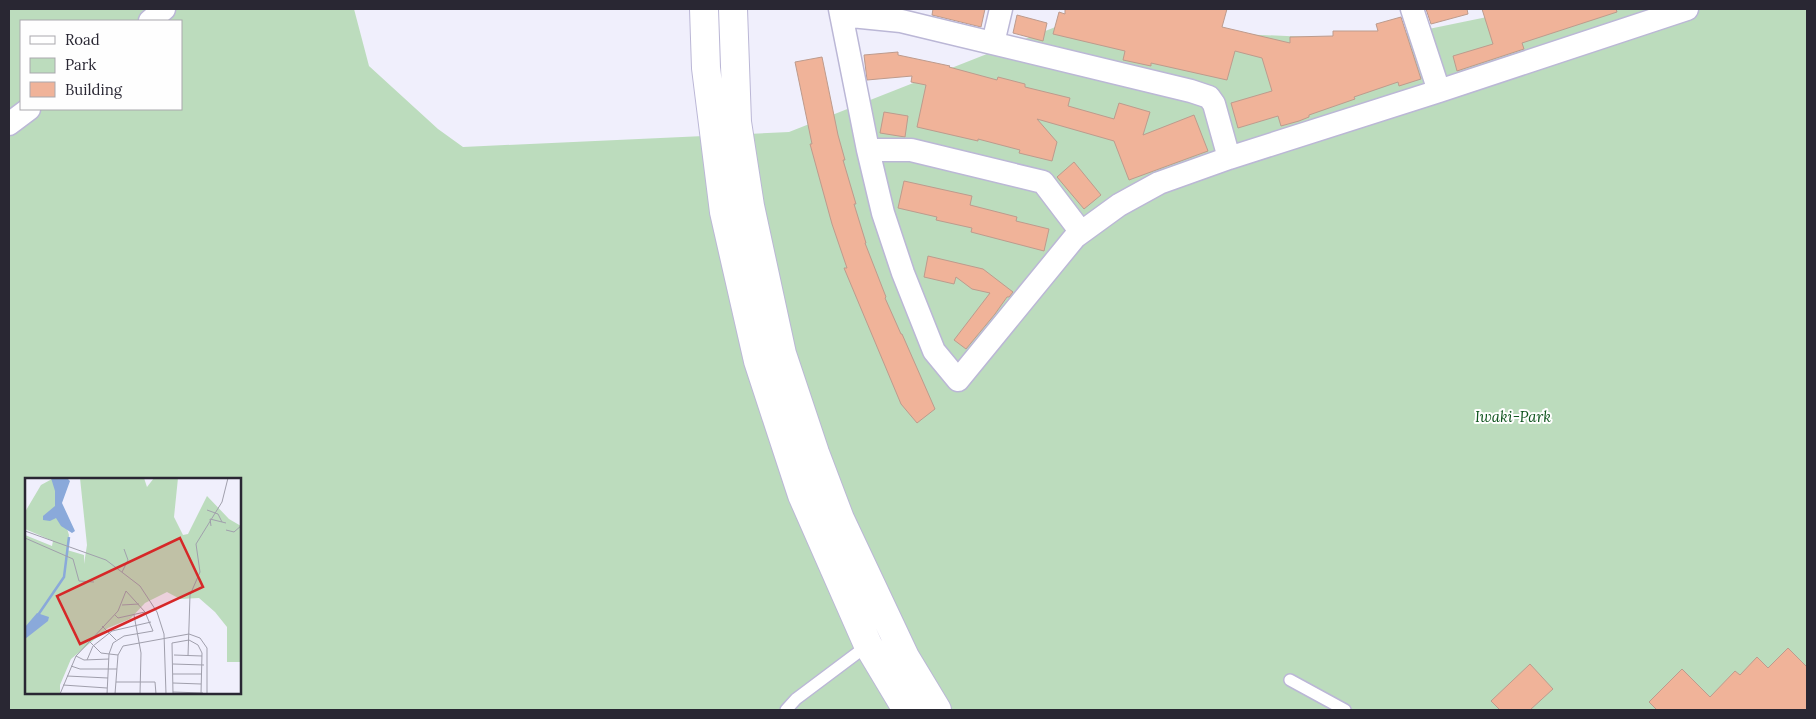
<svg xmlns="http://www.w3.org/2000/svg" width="1816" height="719" font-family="Lora,serif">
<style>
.green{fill:#bcdcbd;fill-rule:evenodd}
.building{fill:#f0b399;stroke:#bd9b8d}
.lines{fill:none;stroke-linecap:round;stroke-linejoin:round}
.service-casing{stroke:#bbb7d6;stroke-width:14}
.minor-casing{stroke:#bbb7d6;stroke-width:25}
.tertiary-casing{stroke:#bbb7d6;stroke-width:30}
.service{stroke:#fff;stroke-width:11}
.minor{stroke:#fff;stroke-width:22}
.tertiary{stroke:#fff;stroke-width:28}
.labels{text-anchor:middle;stroke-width:4;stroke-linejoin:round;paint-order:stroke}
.park-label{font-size:15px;font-style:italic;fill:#0d531c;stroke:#fefefe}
.inset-river{fill:none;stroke:#8aa9da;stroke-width:2.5}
.inset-road{fill:none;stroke:#a09fac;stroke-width:1}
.view{fill:#d62828;fill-opacity:0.15;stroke:#d62828;stroke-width:2.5}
.inset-edge{fill:none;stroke:#292733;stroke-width:2.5}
</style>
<rect width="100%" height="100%" fill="#f0effc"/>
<path class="green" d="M 9,9 L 354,9 L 369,66 L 438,129 L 463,147 L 789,132 L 1058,26 L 1375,40 L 1526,9 L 1807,9 L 1807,710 L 9,710 ZM 21,21 L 181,21 L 181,109 L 21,109 ZM 26,479 L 240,479 L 240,693 L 26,693 Z"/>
<path class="building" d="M 933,9 L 985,9 L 981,27 L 932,15 Z
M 1065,9 L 1227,9 L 1222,27 L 1290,43 L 1290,37 L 1333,36 L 1333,31 L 1378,31 L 1376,24 L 1401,17 L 1421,79 L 1399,86 L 1398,82 L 1354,97 L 1355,99 L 1309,115 L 1309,117 L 1299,121 L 1281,126 L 1278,116 L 1238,128 L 1231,103 L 1272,91 L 1262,58 L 1235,51 L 1227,80 L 1151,63 L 1151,66 L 1123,60 L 1125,51 L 1053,34 L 1059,12 L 1065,14 Z
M 1426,9 L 1467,9 L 1468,14 L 1431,24 Z
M 1482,9 L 1616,9 L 1617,12 L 1522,43 L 1524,49 L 1457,71 L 1453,56 L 1493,44 Z
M 1017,15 L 1047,23 L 1043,41 L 1013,33 Z
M 898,52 L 898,55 L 950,66 L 949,67 L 997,80 L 998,77 L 1025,84 L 1025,87 L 1070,98 L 1068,106 L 1114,119 L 1119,103 L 1150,112 L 1143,135 L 1194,115 L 1208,151 L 1129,180 L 1114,141 L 1037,119 L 1057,142 L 1052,161 L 1019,153 L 1020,150 L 978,139 L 978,141 L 917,127 L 926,85 L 911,82 L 912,76 L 867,80 L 864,55 Z
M 822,57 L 838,135 L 845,160 L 843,160 L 856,204 L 854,204 L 866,243 L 865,243 L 886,297 L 885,298 L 901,334 L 902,334 L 935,409 L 917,423 L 901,404 L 844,268 L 847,268 L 832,224 L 810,144 L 812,144 L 795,62 Z
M 884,112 L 908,116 L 905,137 L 880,133 Z
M 1074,162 L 1101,195 L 1084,209 L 1057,177 Z
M 904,181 L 972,196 L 970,205 L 1017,217 L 1016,221 L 1049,229 L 1044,251 L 971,232 L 972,228 L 936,220 L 937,217 L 898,208 Z
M 928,256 L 983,269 L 1013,292 L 1009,297 L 1007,297 L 995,314 L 966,349 L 954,340 L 990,293 L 972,289 L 956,277 L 954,284 L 924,277 Z
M 1788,648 L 1807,667 L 1807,710 L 1657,710 L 1649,702 L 1682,669 L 1710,697 L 1735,671 L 1740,675 L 1757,657 L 1768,668 Z
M 1530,664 L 1553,689 L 1530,710 L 1500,710 L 1491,701 Z"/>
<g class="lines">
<defs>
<path id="service" d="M 1290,680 L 1345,710
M 786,710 L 796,699 L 868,645"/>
<path id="minor" d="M 840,9 L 868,150 L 883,213 L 903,273 L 934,351 L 958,380 L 1075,237 L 1119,205 L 1159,183 L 1229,158 L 1439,91 L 1687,9
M 1412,9 L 1439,91
M 841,15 L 901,21 L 1191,91 L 1209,97 L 1214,104 L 1229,158
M 150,21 L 164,9
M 993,43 L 1001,9
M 9,124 L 29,109
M 868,150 L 911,150 L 1043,182 L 1081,232"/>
<path id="tertiary" d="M 704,9 L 706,68 L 724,212 L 758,361 L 802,495 L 868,645 L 907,710
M 733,9 L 737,122 L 750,206 L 782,354 L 815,453 L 840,519 L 905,657 L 937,710"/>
</defs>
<use href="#service" class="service-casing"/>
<use href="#minor" class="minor-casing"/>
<use href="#tertiary" class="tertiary-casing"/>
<use href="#service" class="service"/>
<use href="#minor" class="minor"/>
<use href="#tertiary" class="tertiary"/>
</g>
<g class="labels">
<g class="park-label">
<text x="1513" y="422">Iwaki-Park</text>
</g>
</g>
<g transform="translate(25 478)">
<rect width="216" height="216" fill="#f0effc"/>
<path d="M 55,0 L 119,0 L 122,9 L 129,0 L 153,0 L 149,39 L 158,57 L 163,56 L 182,18 L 204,41 L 216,48 L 216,184 L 202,184 L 202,149 L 190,134 L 174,120 L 155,121 L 142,114 L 120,125 L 105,141 L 83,150 L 46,181 L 35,207 L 35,216 L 0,216 L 0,57 L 27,68 L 28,63 L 0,51 L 0,34 L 16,7 L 27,1 L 39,16 L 35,28 L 44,57 L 42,72 L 59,77 L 59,86 L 62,67 Z" fill="#bcdcbd"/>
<path d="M 26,0 L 42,0 L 45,3 L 37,25 L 50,53 L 47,55 L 36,48 L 31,40 L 25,43 L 18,42 L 18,38 L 30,28 L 30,13 ZM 12,135 L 24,139 L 23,143 L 0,161 L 0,149 Z" fill="#8aa9da"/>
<path class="inset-river" d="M 13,137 L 39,99 L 44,59"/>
<path class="inset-road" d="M 182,32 L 193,36 L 197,44M 186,48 L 185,41 L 201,45M 201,52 L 209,54 L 217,47M 0,53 L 81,82 L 115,108 L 132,134 L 139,156 L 141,216M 0,60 L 48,81 L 54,103 L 69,104M 97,94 L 103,82 L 99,71M 97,127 L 114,126M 90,137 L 93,140 L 120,134M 109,137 L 116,175 L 115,216M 77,148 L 91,162M 63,162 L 76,175 L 93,177M 149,177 L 177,178M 51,178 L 59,182 L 84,181M 163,178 L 165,117 L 175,94 L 171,66 L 197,24 L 203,0M 62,182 L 68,168 L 87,153 L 126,144M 148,186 L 179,187M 46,188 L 55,191 L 92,191M 148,196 L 177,196M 42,198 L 83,200M 91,204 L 130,204 L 131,216M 148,205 L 176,206M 38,207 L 82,210M 148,214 L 178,215M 35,216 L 51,178 L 93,133 L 101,113 L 120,134 L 128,153 L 99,158 L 88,165 L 84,176 L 82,216M 90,216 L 93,177 L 98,168 L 164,156 L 175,160 L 182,170 L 182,216M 148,216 L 147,165 L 164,162 L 173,167 L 177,175 L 176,216"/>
<path class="view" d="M 155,60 L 178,109 L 55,166 L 32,118 Z"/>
<rect width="216" height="216" class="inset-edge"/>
</g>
<rect width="1816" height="719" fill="none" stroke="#292733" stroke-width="20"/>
<rect x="20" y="20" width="162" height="90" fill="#fefefe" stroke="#a9a8ad"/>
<rect x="30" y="36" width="25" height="8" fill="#ffffff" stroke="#a9a8ad"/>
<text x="65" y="45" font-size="15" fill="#292733">Road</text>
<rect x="30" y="58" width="25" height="15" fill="#bcdcbd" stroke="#a9a8ad"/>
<text x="65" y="70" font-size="15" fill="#292733">Park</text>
<rect x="30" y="82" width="25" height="15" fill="#f0b399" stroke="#a9a8ad"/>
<text x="65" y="95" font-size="15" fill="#292733">Building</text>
</svg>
